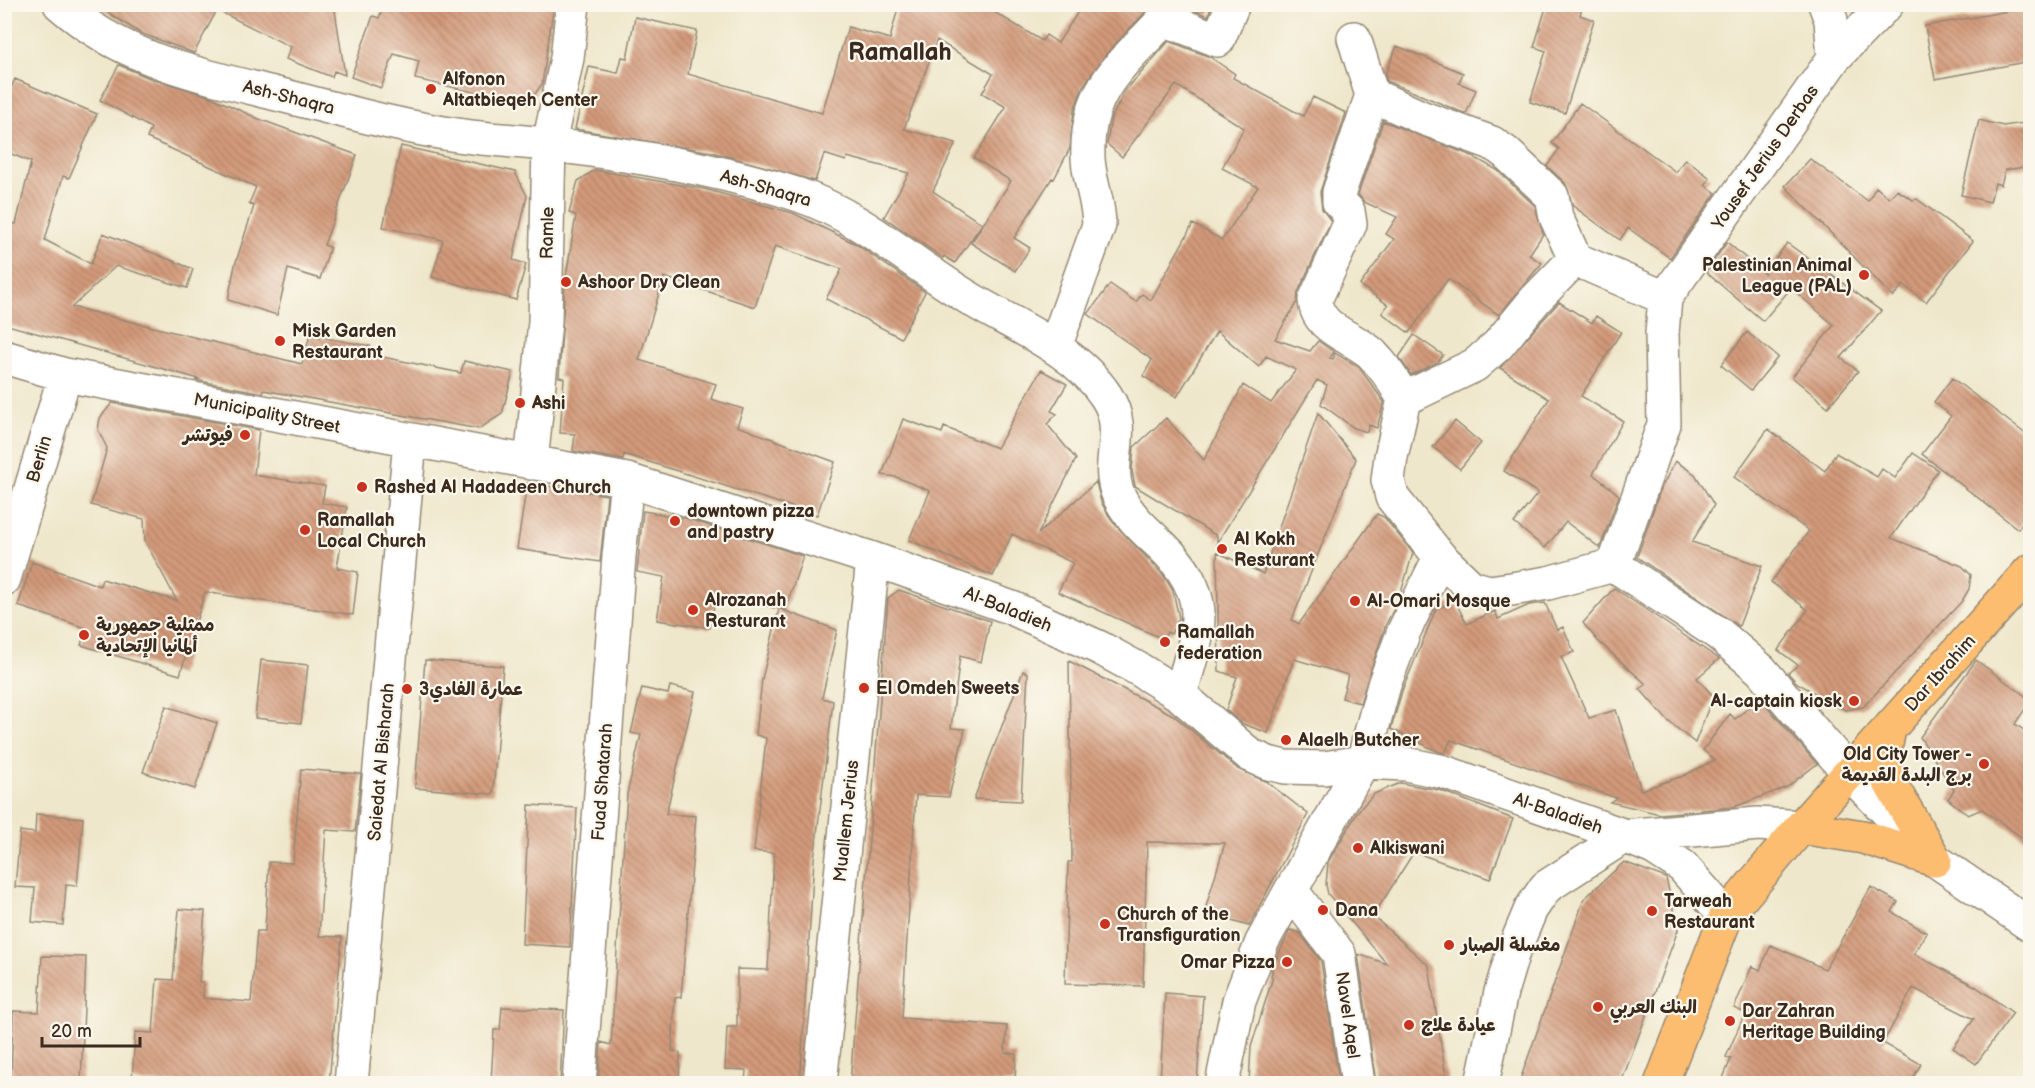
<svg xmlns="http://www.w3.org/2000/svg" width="2035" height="1088" font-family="'Balsamiq Sans','Playpen Sans Arabic',sans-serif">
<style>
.building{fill:url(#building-back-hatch)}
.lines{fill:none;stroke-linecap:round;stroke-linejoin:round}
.minor-casing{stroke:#958874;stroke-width:36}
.major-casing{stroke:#958874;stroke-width:36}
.minor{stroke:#fff;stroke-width:33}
.major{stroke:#fcbd6f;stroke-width:33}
.poi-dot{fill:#c8321e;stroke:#fbf7ec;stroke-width:2}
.labels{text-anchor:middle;stroke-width:4.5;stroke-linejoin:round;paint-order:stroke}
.poi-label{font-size:18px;font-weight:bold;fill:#3b2a1e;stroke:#fbf7ec;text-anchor:start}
.street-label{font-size:18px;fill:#3b2a1e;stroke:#fbf7ec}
.district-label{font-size:24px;font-weight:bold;fill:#3b2a1e;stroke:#fbf7ec}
</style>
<defs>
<pattern id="building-back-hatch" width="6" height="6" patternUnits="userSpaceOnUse" patternTransform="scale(1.5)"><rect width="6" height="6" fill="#d39a7a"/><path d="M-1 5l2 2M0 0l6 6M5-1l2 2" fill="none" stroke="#ac7e63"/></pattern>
</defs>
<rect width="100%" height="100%" fill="#fbf7ec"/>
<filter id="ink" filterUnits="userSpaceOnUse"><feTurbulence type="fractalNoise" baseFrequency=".0167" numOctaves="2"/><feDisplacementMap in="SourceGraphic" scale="12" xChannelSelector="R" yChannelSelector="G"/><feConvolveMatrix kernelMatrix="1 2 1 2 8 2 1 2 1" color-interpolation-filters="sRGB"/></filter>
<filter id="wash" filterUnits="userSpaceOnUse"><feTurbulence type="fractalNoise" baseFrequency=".008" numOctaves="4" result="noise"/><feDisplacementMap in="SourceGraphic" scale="24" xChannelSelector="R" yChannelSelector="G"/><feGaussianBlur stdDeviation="1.35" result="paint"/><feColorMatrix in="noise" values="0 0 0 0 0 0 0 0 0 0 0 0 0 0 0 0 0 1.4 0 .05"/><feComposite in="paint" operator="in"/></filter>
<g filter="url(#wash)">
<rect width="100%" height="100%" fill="#efe7cb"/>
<g id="blocks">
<path class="building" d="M 95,4 L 334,4 L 345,75 L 334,71 L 332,77 L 286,59 L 291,47 L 217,10 L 194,53 L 140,33 Z
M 384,4 L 554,4 L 542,84 L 528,104 L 415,79 L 419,61 L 394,54 L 381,88 L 351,77 L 373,16 L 379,18 Z
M 899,4 L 981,4 L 1042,41 L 1046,35 L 1058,43 L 1083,4 L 1153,4 L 1106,54 L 1083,86 L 1074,110 L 1070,148 L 1054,179 L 1052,178 L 1014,238 L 1030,248 L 1015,271 L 971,243 L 1011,181 L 974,158 L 1006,107 L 982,93 L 993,74 L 937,40 L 904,129 L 956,143 L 933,191 L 982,224 L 955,263 L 944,256 L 943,258 L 884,217 L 909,173 L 847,157 L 846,161 L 824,154 L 815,181 L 712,152 L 575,129 L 589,67 L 618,73 L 622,57 L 627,58 L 635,17 L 697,31 L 688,74 L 822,113 L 848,27 L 890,39 Z
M 1178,4 L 1212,4 L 1208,16 Z
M 1547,4 L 1583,4 L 1580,15 L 1594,20 L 1565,113 L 1530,102 L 1546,51 L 1534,47 Z
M 2031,7 L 2031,61 L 1935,79 L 1925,26 Z
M 1169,41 L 1210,57 L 1235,74 L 1233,78 L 1303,116 L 1313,97 L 1346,113 L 1320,192 L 1322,209 L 1331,221 L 1298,292 L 1297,302 L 1275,339 L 1310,351 L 1318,341 L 1334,352 L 1330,358 L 1333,359 L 1335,353 L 1359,367 L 1384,402 L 1377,428 L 1369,425 L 1367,432 L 1354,428 L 1321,404 L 1327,385 L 1317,380 L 1217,543 L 1217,536 L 1135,486 L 1132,471 L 1134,447 L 1166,418 L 1204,460 L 1243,385 L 1271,403 L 1296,370 L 1266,356 L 1259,367 L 1217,331 L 1177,397 L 1143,376 L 1152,360 L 1088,314 L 1110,284 L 1136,302 L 1142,294 L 1151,300 L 1193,224 L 1222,240 L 1258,187 L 1222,168 L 1244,128 L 1176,85 L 1122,157 L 1107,144 L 1111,119 L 1125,91 Z
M 1397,46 L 1463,73 L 1459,83 L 1476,90 L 1466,114 L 1387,81 L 1385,75 Z
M 119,65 L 152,79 L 209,96 L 259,119 L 357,155 L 324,245 L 330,247 L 320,279 L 288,269 L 277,315 L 228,300 L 235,265 L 254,206 L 249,204 L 256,187 L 147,138 L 151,128 L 100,100 Z
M 15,79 L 97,114 L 69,178 L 63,176 L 45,240 L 91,264 L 103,233 L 193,269 L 187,288 L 116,266 L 72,307 L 302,364 L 310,335 L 370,346 L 368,354 L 461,373 L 464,361 L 513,372 L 502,414 L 479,429 L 263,390 L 263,393 L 195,380 L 199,379 L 4,324 L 4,221 L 16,224 L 31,162 L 4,151 L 4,103 Z
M 1580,103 L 1676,172 L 1685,159 L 1710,178 L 1705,185 L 1716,193 L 1670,258 L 1628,228 L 1620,240 L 1573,206 L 1565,183 L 1547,166 L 1559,149 L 1552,143 Z
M 1979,120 L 2003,126 L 2031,122 L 2031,166 L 2005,170 L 2001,185 L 1995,183 L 1990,202 L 1961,195 Z
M 1383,121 L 1472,156 L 1497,170 L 1535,206 L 1543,234 L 1529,255 L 1542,263 L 1499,315 L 1448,279 L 1409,333 L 1382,313 L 1388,305 L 1360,285 L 1394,239 L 1386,234 L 1397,217 L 1364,202 L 1358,194 Z
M 401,146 L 515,172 L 527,196 L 513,260 L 526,264 L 516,300 L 432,277 L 443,240 L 383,227 Z
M 1810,159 L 1868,201 L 1876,187 L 1889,198 L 1897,190 L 1913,200 L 1917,199 L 1973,241 L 1926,302 L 1903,285 L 1893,297 L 1785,186 Z
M 595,170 L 704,189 L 793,213 L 856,244 L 925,292 L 901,338 L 826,299 L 842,269 L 775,246 L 755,307 L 664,277 L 639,360 L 716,384 L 711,399 L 743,409 L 737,426 L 835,462 L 817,515 L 624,454 L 623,460 L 573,451 L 575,434 L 560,433 L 564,378 L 559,377 L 565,283 L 576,215 L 569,213 L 578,181 Z
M 1727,242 L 1764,274 L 1787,243 L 1881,311 L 1841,358 L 1858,371 L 1828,407 L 1792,377 L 1834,325 L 1791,288 L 1763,321 L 1706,272 Z
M 1559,302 L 1592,323 L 1596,316 L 1621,332 L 1581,396 L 1623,421 L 1593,474 L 1619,495 L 1600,548 L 1566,522 L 1545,548 L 1514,523 L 1538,493 L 1504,471 L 1549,399 L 1500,368 Z
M 1747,332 L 1778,357 L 1751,390 L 1721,365 Z
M 1414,335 L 1443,355 L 1438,362 L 1411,375 L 1399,357 Z
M 1041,370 L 1067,384 L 1051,411 L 1057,414 L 1047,424 L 1076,459 L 1038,534 L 1096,482 L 1101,502 L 1112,521 L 1164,576 L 1173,591 L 1179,618 L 1171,634 L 1167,632 L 1163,639 L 1058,592 L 1073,563 L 1012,534 L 993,576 L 909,540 L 930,491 L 896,477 L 882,475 L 903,419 L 942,433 L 944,427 L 997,448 Z
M 1952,378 L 2031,438 L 2031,512 L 2018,529 L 1922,454 L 1951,416 L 1934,402 Z
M 112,403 L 259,430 L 254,475 L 325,486 L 322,503 L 347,507 L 337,568 L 358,572 L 353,615 L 205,592 L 180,675 L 81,645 L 86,628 L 18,606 L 32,562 L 100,586 L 102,579 L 177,601 L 145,541 L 144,519 L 91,505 L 107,448 L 98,430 L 100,418 Z
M 1318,413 L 1356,459 L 1292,620 L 1299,624 L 1377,514 L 1384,517 L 1413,553 L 1399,599 L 1386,624 L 1360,703 L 1342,698 L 1348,675 L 1294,659 L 1268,733 L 1243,724 L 1226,710 L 1237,677 L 1219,671 L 1217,552 L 1263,574 Z
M 1455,421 L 1481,443 L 1460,469 L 1433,447 Z
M 1768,429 L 1825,471 L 1836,453 L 1877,477 L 1882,469 L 1895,478 L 1913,453 L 1938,470 L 1891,538 L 1962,566 L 1971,575 L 1969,589 L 1962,601 L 1863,707 L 1845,710 L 1797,683 L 1788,673 L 1798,665 L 1778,650 L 1808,610 L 1771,582 L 1809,531 L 1734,477 Z
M 1675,461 L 1695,474 L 1714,505 L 1692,542 L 1762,566 L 1739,626 L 1637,557 L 1660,491 Z
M 527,483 L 607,495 L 600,562 L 517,549 Z
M 643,511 L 685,518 L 803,556 L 785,610 L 780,609 L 837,630 L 822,698 L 833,701 L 814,859 L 800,1083 L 745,1083 L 746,1070 L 725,1069 L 727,1027 L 737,1027 L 737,969 L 768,970 L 774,853 L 754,851 L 766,738 L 756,735 L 762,679 L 779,609 L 716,594 L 710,628 L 657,620 L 664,577 L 637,572 Z
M 1614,588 L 1719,659 L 1697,678 L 1713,696 L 1695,743 L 1667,720 L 1640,689 L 1646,684 L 1598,641 L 1583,623 Z
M 899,590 L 990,621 L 981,662 L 960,656 L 951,728 L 965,729 L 949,797 L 916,795 L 902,1018 L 1007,1026 L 1005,1053 L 1016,1054 L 1015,1083 L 850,1083 L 888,598 Z
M 1455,601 L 1467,624 L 1495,611 L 1498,619 L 1529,605 L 1545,603 L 1557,630 L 1563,627 L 1574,652 L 1561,657 L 1589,718 L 1616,710 L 1641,790 L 1683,776 L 1715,760 L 1703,750 L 1730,714 L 1735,719 L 1760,698 L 1817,764 L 1787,787 L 1734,807 L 1660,814 L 1610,802 L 1616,798 L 1451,740 L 1445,753 L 1437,751 L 1391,729 L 1402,691 L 1436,609 Z
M 261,660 L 308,665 L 301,723 L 255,718 Z
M 425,660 L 503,666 L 493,794 L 415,788 Z
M 1976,660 L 2031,700 L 2015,724 L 2031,735 L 2031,844 L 1982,809 L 1968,815 L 1948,799 L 1954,790 L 1920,737 Z
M 1069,661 L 1173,715 L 1238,769 L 1267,782 L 1308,814 L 1249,926 L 1204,913 L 1225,843 L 1147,842 L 1143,986 L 1065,984 L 1068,862 L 1072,862 Z
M 1023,671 L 1028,673 L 1021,801 L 974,799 Z
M 670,686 L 695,692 L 666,814 L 696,816 L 681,997 L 675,998 L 672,1051 L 680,1053 L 679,1083 L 598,1083 L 601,1042 L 611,1045 L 627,794 L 641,735 L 631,733 L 642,688 L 668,694 Z
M 166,706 L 217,723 L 195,789 L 143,772 Z
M 301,769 L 361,774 L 355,832 L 326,830 L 319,936 L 342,937 L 329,1083 L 147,1083 L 132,1081 L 135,1032 L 153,1033 L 157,979 L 173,980 L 179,909 L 205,911 L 199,982 L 203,982 L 203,998 L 251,1002 L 257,931 L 265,931 L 269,862 L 293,863 Z
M 1400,783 L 1439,790 L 1513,819 L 1490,879 L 1414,852 L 1373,916 L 1429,966 L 1447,1083 L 1376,1083 L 1358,954 L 1387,964 L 1328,894 L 1326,885 L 1328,862 L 1359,810 L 1374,794 Z
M 529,805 L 577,808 L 570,947 L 522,944 Z
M 36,814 L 83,818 L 77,886 L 66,885 L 63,925 L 32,922 L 35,888 L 15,887 L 20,831 L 35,833 Z
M 1624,862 L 1666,878 L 1678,930 L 1621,1083 L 1519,1083 L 1584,899 Z
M 1871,887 L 1898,902 L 1892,912 L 1927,933 L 1914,954 L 1975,986 L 2013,1013 L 1976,1064 L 1953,1048 L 1974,1019 L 1913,988 L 1883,1043 L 1921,1064 L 1910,1083 L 1721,1083 L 1731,1059 L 1726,1057 L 1745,1013 L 1734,1008 L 1752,966 L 1760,970 L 1771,945 L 1825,969 Z
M 1290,930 L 1300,933 L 1321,961 L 1339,1083 L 1249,1083 L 1251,1047 L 1273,977 L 1271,977 L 1273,966 Z
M 42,956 L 86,957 L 81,1083 L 11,1083 L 13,1011 L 39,1012 Z
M 1165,993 L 1203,996 L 1197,1083 L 1160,1083 Z
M 502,1007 L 564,1010 L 560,1083 L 491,1083 L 494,1030 L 500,1030 Z"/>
</g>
</g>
<g filter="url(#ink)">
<use href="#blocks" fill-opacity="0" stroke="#958874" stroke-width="1.5"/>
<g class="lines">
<defs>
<path id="minor" d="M 60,4 C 121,58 192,73 269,92 C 333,108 398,127 464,136 C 493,140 523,141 552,145 C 635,155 720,169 799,195 C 863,217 912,264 969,298 C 1016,327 1075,349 1106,396 C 1130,432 1103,462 1119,496 C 1128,516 1147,532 1162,546 C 1216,598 1198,632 1180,695
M 1825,4 L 1831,20 L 1834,58
M 1354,38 L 1372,95 L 1339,192 L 1339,202 L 1348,211 L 1350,224 L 1315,300 C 1317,329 1351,336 1371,353 C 1385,367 1394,382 1404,399
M 1372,95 L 1423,118 L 1492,143 L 1505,152 L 1552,196 L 1556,217 L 1575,259 L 1665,298
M 1575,259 L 1535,300 L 1498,345 L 1475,365 L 1404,399 L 1391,457 L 1388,480 L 1392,497 L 1440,557 L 1471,587 L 1489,592 L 1511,589 L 1548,583 L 1614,565 L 1719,634 L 1761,670 L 1850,774 L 1935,860 L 2030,925
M 1055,347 L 1099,225 C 1099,202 1089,181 1088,158 C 1085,88 1122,66 1164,19 L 1218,40 L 1233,4
M 4,357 L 65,375 L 627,480 L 873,559 L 1012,608 L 1100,648 L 1140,670 L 1180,695 L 1250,755 L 1268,763 L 1285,767 L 1324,768 L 1363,762 L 1406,764 L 1444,772 L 1625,836 L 1654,848 L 1682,866 L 1726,916
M 531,463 L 545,322 L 549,144 L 567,58 L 573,4
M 1614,565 L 1664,424 L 1662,333 L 1665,298 L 1834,58 L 1887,4
M 4,579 L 65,375
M 1291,890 L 1339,954 L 1358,1084
M 351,1084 L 410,441
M 579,1084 L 619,556 L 627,480
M 820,1084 L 873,559
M 1222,1084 L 1239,1001 L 1262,942 L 1363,762 L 1384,685 L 1404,631 L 1440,557
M 1482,1084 L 1501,992 L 1513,952 L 1531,909 L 1546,887 L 1625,836 L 1758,824 L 1801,827"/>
<path id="major" d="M 1889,729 L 1884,755 L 1887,778 L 1935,860
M 1801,827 L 1863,837 L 1935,860
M 1661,1084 L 1726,916 L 1801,827 L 2030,571"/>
</defs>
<use href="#minor" class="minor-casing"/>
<use href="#major" class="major-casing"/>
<use href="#minor" class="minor"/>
<use href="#major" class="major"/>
</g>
</g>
<g class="poi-dot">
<circle cx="431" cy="89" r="6"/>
<circle cx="1864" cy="275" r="6"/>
<circle cx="566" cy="282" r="6"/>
<circle cx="280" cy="341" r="6"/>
<circle cx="520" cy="403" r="6"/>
<circle cx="245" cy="435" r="6"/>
<circle cx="362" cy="487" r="6"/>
<circle cx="675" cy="521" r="6"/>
<circle cx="305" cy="530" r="6"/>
<circle cx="1222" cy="549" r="6"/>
<circle cx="1355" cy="601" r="6"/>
<circle cx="693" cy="610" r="6"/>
<circle cx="84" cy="635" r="6"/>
<circle cx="1165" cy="642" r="6"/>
<circle cx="864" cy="688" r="6"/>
<circle cx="407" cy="689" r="6"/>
<circle cx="1854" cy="701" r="6"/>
<circle cx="1286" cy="740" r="6"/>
<circle cx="1984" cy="764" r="6"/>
<circle cx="1358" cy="848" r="6"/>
<circle cx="1323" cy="910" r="6"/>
<circle cx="1652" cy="911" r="6"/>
<circle cx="1105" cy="924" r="6"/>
<circle cx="1449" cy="945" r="6"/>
<circle cx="1287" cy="962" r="6"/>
<circle cx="1598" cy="1007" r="6"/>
<circle cx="1730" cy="1021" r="6"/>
<circle cx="1409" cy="1025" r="6"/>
</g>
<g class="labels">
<g class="poi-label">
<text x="443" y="85">Alfonon<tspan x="443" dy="21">Altatbieqeh Center</tspan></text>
<text x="1852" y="271" text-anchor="end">Palestinian Animal<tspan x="1852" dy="21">League (PAL)</tspan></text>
<text x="578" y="288">Ashoor Dry Clean</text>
<text x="292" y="337">Misk Garden<tspan x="292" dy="21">Restaurant</tspan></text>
<text x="532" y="409">Ashi</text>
<text x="233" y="441" text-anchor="end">فيوتشر</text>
<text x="374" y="493">Rashed Al Hadadeen Church</text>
<text x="687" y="517">downtown pizza<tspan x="687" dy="21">and pastry</tspan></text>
<text x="317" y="526">Ramallah<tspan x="317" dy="21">Local Church</tspan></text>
<text x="1234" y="545">Al Kokh<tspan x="1234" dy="21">Resturant</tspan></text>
<text x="705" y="606">Alrozanah<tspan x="705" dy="21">Resturant</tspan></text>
<text x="1367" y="607">Al-Omari Mosque</text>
<text x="96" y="631">ممثلية جمهورية<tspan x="96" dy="21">ألمانيا الإتحادية</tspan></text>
<text x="1177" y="638">Ramallah<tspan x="1177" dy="21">federation</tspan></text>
<text x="876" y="694">El Omdeh Sweets</text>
<text x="419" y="695">عمارة الفادي3</text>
<text x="1842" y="707" text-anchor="end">Al-captain kiosk</text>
<text x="1298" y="746">Alaelh Butcher</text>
<text x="1972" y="760" text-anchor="end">Old City Tower -<tspan x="1972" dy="21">برج البلدة القديمة</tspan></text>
<text x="1370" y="854">Alkiswani</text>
<text x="1664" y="907">Tarweah<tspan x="1664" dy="21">Restaurant</tspan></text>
<text x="1335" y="916">Dana</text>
<text x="1117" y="920">Church of the<tspan x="1117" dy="21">Transfiguration</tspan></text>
<text x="1461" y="951">مغسلة الصبار</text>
<text x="1275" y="968" text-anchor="end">Omar Pizza</text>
<text x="1610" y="1013">البنك العربي</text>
<text x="1742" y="1017">Dar Zahran<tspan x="1742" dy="21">Heritage Building</tspan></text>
<text x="1421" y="1031">عيادة علاج</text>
</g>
<g class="street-label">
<text transform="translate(289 97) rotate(14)" y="6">Ash-Shaqra</text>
<text transform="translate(1765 157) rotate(-55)" y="6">Yousef Jerius Derbas</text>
<text transform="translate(766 188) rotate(16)" y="6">Ash-Shaqra</text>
<text transform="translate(547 233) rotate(-89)" y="6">Ramle</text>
<text transform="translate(267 413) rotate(11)" y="6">Municipality Street</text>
<text transform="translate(39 459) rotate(-73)" y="6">Berlin</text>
<text transform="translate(1008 609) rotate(22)" y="6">Al-Baladieh</text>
<text transform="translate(1940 673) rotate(-48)" y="6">Dar Ibrahim</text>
<text transform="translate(381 762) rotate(-85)" y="6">Saiedat Al Bisharah</text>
<text transform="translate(602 782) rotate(-86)" y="6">Fuad Shatarah</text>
<text transform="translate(1558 813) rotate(19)" y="6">Al-Baladieh</text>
<text transform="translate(846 821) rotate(-84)" y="6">Muallem Jerius</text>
<text transform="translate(1348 1015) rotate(82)" y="6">Navel Aqel</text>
</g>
<g class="district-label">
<text x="900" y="60">Ramallah</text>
</g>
</g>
<rect width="2035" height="1088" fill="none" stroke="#fbf7ec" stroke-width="24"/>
<path d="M42 1037v9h98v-9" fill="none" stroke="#3b2a1e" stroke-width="3"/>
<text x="51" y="1037" font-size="18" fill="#3b2a1e" stroke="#fbf7ec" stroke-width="4.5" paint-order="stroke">20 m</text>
</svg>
